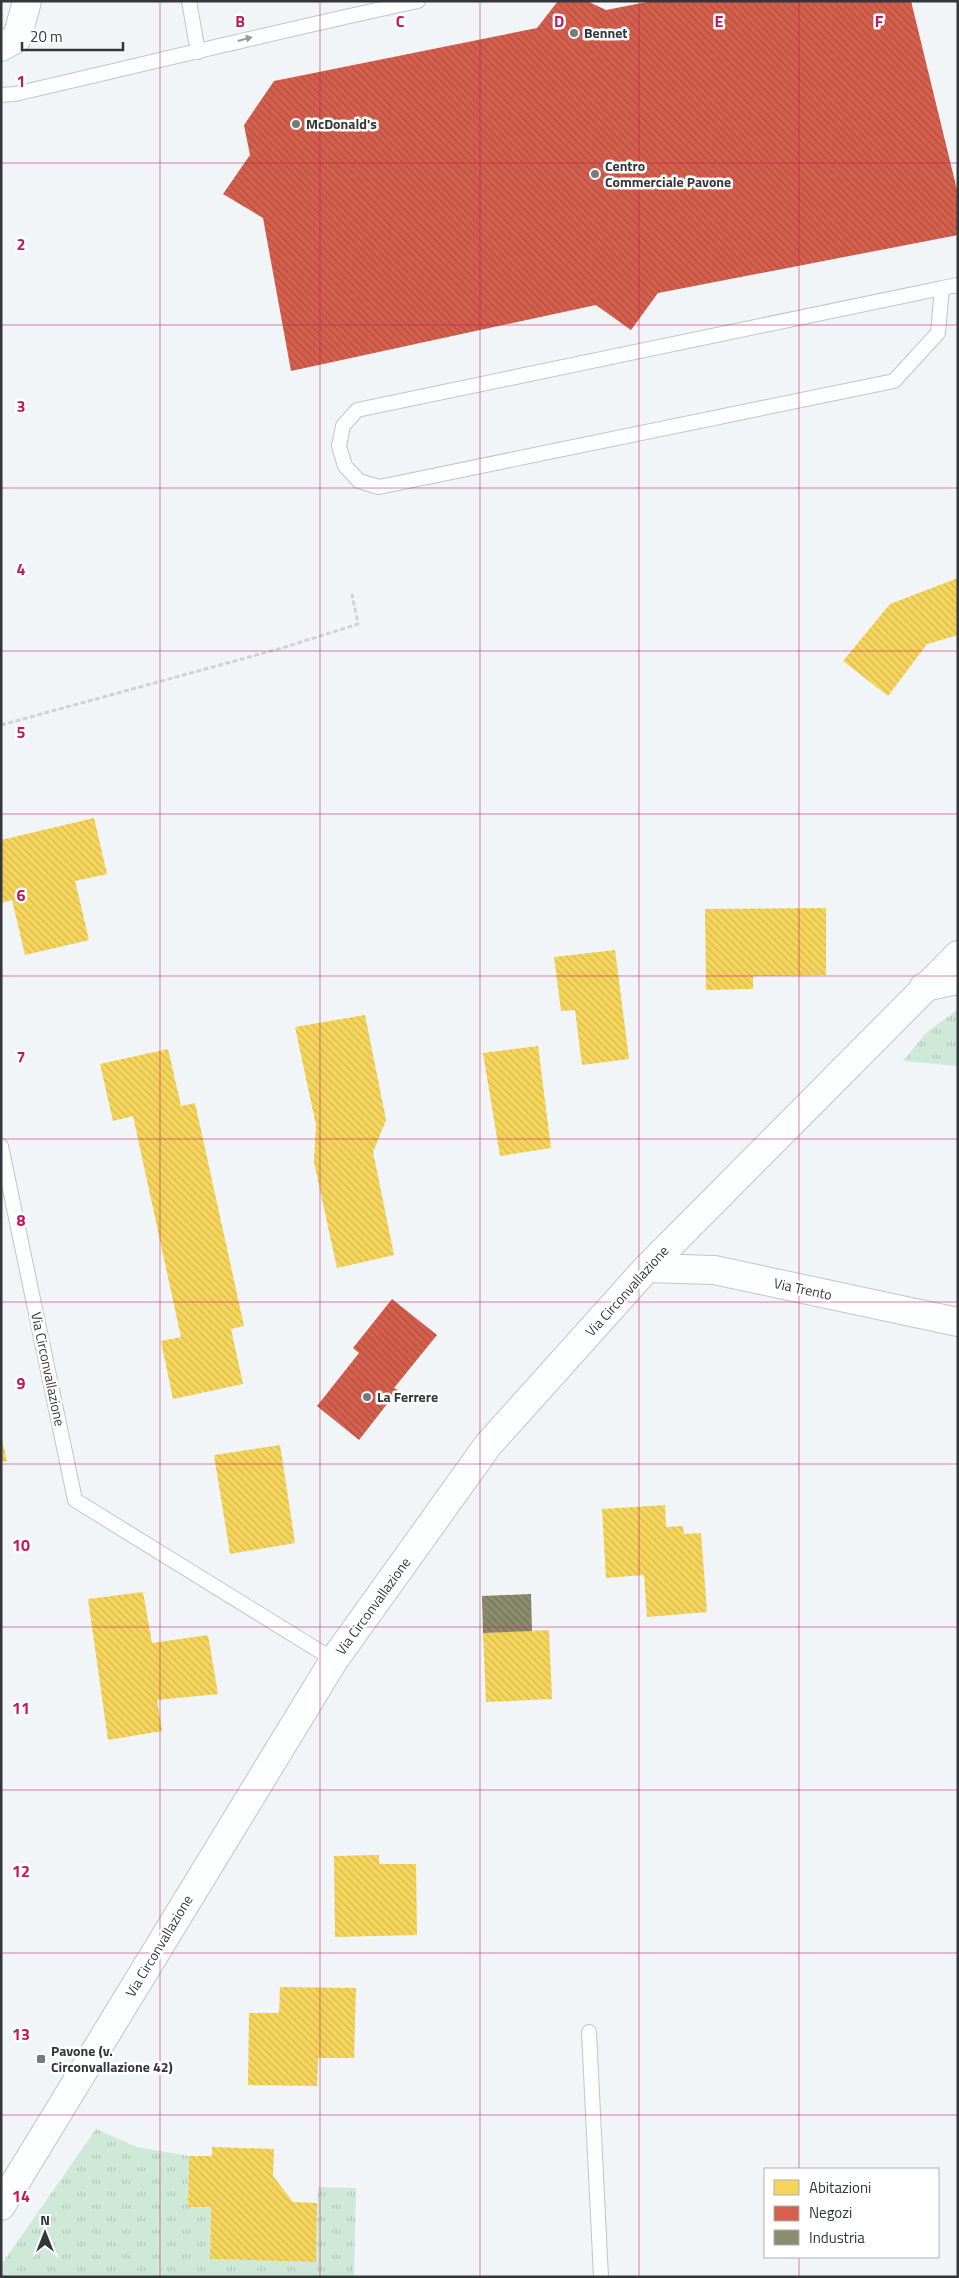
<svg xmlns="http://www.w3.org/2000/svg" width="959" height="2278" font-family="'Titillium Web',sans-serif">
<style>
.grass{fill:url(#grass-tufts)}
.homes{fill:url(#homes-back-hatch)}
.shops{fill:url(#shops-back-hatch)}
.industry{fill:url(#industry-back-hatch)}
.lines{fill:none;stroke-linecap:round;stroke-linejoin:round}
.lane-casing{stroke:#c2c5c8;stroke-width:16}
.street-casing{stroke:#c2c5c8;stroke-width:30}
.secondary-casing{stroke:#c2c5c8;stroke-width:30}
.path{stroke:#d1d2d4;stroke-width:3;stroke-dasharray:5 2.5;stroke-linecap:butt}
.lane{stroke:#fdfefe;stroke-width:14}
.street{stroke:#fdfefe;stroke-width:28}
.secondary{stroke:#fdfefe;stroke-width:28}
.oneway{fill:#989a9c}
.grid{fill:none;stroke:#c2185b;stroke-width:1;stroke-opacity:0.55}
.poi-dot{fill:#767a7c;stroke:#fff;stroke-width:2}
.labels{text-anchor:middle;stroke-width:5;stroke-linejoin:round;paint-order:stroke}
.poi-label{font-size:14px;font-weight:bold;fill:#34373a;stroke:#fff;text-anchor:start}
.street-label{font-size:14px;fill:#34373a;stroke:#fff}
.grid-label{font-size:16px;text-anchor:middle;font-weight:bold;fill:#c2185b;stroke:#fff;stroke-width:5;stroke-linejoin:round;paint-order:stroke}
</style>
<defs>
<pattern id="grass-tufts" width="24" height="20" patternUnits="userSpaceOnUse" patternTransform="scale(1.25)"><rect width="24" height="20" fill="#cee9d8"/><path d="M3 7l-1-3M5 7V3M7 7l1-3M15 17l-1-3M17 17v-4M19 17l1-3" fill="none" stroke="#b2c8ba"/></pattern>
<pattern id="homes-back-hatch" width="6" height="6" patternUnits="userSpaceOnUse" patternTransform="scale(1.25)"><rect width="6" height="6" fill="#f6d55c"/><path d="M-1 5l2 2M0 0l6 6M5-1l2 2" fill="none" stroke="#d4b751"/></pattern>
<pattern id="shops-back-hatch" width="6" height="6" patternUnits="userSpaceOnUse" patternTransform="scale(1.25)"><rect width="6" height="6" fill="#d6604d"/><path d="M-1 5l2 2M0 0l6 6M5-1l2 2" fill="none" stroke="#ae5041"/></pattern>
<pattern id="industry-back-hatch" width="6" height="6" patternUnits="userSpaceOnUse" patternTransform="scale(1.25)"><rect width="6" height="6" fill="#8c8c6e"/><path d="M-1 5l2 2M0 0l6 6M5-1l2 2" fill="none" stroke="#73735b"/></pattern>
</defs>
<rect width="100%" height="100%" fill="#f2f5f8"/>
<path class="grass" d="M 958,1009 L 958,1066 L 903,1061 L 926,1033 Z
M 96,2129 L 137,2147 L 189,2156 L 188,2206 L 211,2207 L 210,2259 L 316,2262 L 318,2187 L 356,2188 L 354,2277 L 1,2277 L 1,2265 Z"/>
<path class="homes" d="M 958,578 L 958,635 L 927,644 L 888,696 L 843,661 L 890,604 Z
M 94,818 L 107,874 L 75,881 L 89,940 L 25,955 L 12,900 L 1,903 L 1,840 Z
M 826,908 L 826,975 L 753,976 L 753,989 L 706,990 L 705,909 Z
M 615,950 L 629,1059 L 582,1065 L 575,1010 L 561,1011 L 554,957 Z
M 365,1015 L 386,1120 L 373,1152 L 394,1255 L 337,1268 L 314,1162 L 316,1125 L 295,1027 Z
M 538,1046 L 551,1148 L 500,1156 L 483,1053 Z
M 168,1049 L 181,1106 L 195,1103 L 244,1326 L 231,1329 L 243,1384 L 173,1399 L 161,1341 L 181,1337 L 133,1116 L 113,1121 L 100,1064 Z
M 1,1436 L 7,1461 L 1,1462 Z
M 280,1445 L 295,1543 L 230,1554 L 214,1455 Z
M 665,1505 L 666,1527 L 683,1526 L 684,1534 L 701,1533 L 707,1612 L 647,1617 L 644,1575 L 606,1578 L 602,1509 Z
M 143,1592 L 152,1643 L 208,1635 L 218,1694 L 157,1700 L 162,1731 L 108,1740 L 88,1599 Z
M 549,1630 L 552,1699 L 486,1702 L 483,1633 Z
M 379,1855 L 379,1864 L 416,1864 L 417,1935 L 335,1937 L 334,1856 Z
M 280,1987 L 356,1988 L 354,2058 L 318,2058 L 317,2086 L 248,2085 L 249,2013 L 279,2013 Z
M 212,2147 L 274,2149 L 273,2176 L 293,2202 L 317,2203 L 316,2262 L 210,2259 L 211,2207 L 188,2207 L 189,2156 L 212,2156 Z"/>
<path class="shops" d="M 558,1 L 587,1 L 606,10 L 652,1 L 911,1 L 958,194 L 958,235 L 658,293 L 631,330 L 596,305 L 291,371 L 263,218 L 223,194 L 250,155 L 244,125 L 274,81 L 537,28 Z
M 392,1299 L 437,1335 L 394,1388 L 398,1390 L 359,1440 L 317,1406 L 359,1353 L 353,1348 Z"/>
<path class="industry" d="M 531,1594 L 532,1631 L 483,1633 L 482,1596 Z"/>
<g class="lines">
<defs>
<path id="lane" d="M 189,1 L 198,52
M 1,95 L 15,94 C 149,63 283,30 418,1
M 942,288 L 938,333 L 894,381 L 379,487 L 359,481 L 345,466 L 339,446 L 343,426 L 357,410 Z
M 942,288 L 958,285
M 1,1146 L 75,1500 L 334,1660
M 589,2032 L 601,2277"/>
<path id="street" d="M 1,47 L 17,38 L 27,1
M 924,987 L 958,980
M 647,1268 L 714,1270 L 958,1322"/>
<path id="secondary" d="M 1,2206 L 334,1660 L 488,1445 L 647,1268 L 958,955"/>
</defs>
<use href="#lane" class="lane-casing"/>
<use href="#street" class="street-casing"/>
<use href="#secondary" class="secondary-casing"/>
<path class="path" d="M 1,725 L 282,648 L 358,624 L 352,594"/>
<use href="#lane" class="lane"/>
<use href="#street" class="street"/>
<use href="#secondary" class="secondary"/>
</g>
<defs><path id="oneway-solid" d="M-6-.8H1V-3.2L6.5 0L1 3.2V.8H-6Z" transform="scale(1.25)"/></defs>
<use class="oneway" href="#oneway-solid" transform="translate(245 39) rotate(-15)"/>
<path class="grid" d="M 160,1 L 160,2277M 320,1 L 320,2277M 480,1 L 480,2277M 639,1 L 639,2277M 799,1 L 799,2169M 1,163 L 958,163M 1,325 L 958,325M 1,488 L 958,488M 1,651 L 958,651M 1,814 L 958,814M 1,976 L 958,976M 1,1139 L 958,1139M 1,1302 L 958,1302M 1,1464 L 958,1464M 1,1627 L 958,1627M 1,1790 L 958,1790M 1,1953 L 958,1953M 1,2115 L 958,2115M 799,2257 L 799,2277"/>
<g class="poi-dot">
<circle cx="574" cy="33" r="5"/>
<circle cx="296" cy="124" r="5"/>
<circle cx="595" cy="174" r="5"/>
<circle cx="367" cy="1397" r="5"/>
<rect x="36" y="2054" width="10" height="10" rx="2.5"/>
</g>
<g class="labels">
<g class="poi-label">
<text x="584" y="38">Bennet</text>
<text x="306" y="129">McDonald's</text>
<text x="605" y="171">Centro<tspan x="605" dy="16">Commerciale Pavone</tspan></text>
<text x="377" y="1402">La Ferrere</text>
<text x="51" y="2056">Pavone (v.<tspan x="51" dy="16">Circonvallazione 42)</tspan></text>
</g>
<g class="street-label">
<text transform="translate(803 1289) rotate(12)" y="5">Via Trento</text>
<text transform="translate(627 1291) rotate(-48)" y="5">Via Circonvallazione</text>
<text transform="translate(48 1369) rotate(78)" y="5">Via Circonvallazione</text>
<text transform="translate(373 1606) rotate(-54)" y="5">Via Circonvallazione</text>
<text transform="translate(159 1946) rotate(-59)" y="5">Via Circonvallazione</text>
</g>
</g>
<g class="grid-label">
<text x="240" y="27">B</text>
<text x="400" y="27">C</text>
<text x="559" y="27">D</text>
<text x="719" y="27">E</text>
<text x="879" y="27">F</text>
<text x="21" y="87">1</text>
<text x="21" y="250">2</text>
<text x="21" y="412">3</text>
<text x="21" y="575">4</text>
<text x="21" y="738">5</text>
<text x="21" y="901">6</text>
<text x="21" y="1063">7</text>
<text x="21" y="1226">8</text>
<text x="21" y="1389">9</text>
<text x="21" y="1551">10</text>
<text x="21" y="1714">11</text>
<text x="21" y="1877">12</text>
<text x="21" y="2040">13</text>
<text x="21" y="2202">14</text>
</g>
<rect width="959" height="2278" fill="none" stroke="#34373a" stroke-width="5"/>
<rect x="764" y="2168" width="175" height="90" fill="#ffffff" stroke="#aeafb0"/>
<rect x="774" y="2180" width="25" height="15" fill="#f6d55c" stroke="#aeafb0"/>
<text x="809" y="2193" font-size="15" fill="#34373a">Abitazioni</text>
<rect x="774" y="2206" width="25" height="15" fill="#d6604d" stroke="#aeafb0"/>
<text x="809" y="2218" font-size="15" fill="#34373a">Negozi</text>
<rect x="774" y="2230" width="25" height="15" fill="#8c8c6e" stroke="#aeafb0"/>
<text x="809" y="2243" font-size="15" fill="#34373a">Industria</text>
<g transform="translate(45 2233)" stroke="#ffffff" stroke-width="4" paint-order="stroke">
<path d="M0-4L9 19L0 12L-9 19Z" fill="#34373a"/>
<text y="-8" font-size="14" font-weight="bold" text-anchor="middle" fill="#34373a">N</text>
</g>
<path d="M22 42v8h101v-8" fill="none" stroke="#34373a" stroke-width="2.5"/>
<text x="30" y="42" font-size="15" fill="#34373a" stroke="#ffffff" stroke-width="4" paint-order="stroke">20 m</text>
</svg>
